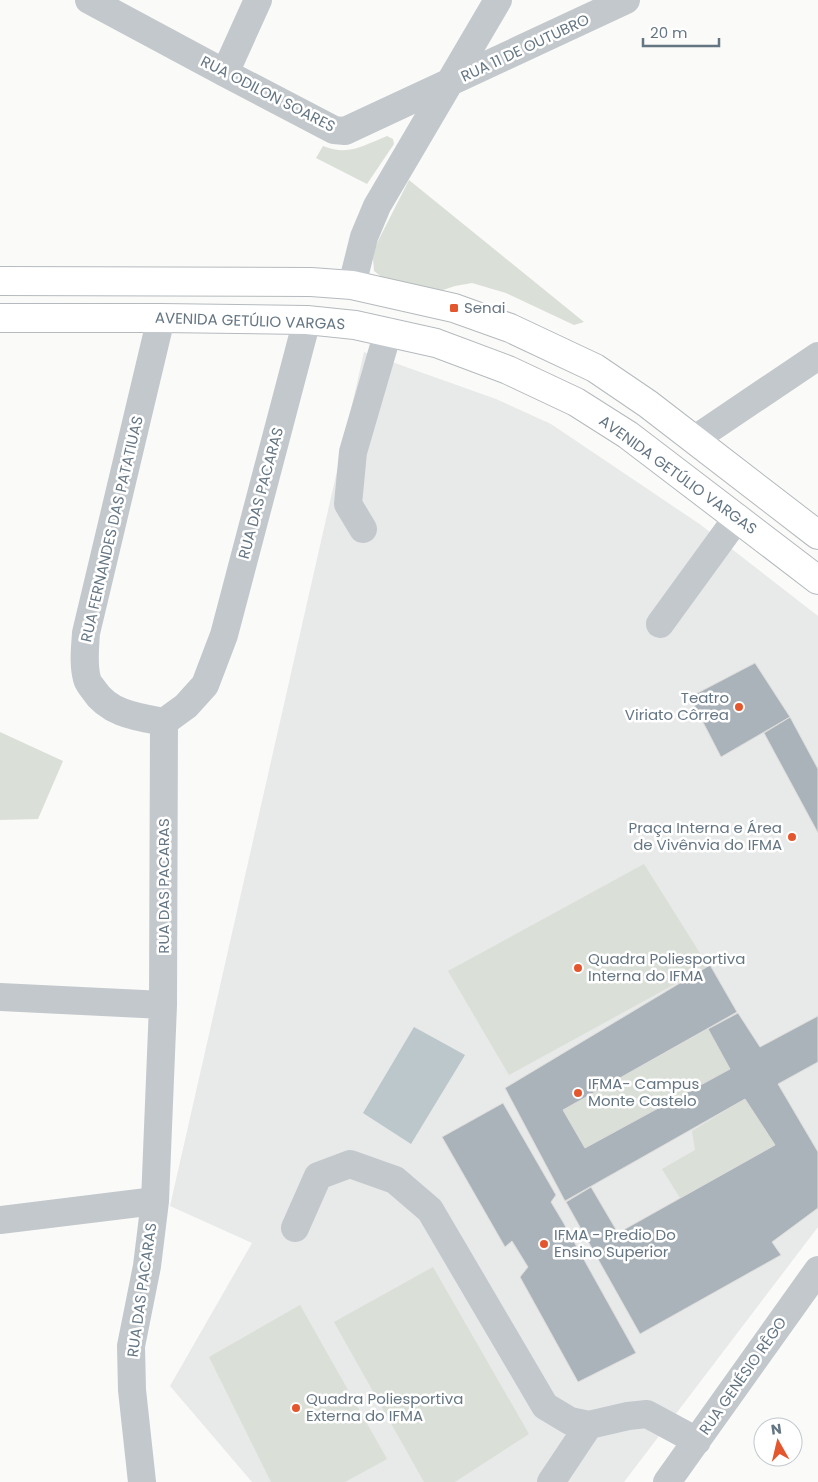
<svg xmlns="http://www.w3.org/2000/svg" width="818" height="1482" font-family="Poppins,sans-serif">
<style>
.built{fill:#e8e9e9}
.green{fill:#dadfd7}
.water{fill:#bbc7cb}
.building{fill:#aab3b9;stroke:#dcdcda}
.lines{fill:none;stroke-linecap:round;stroke-linejoin:round}
.major-casing{stroke:#b5babe;stroke-width:30}
.minor{stroke:#c3c8cc;stroke-width:28}
.major{stroke:#fff;stroke-width:28}
.poi-dot{fill:#e4572e;stroke:#fff;stroke-width:2}
.labels{text-anchor:middle;stroke-width:5;stroke-linejoin:round;paint-order:stroke}
.street-label{font-size:15px;fill:#657683;stroke:#fff}
.poi-label{font-size:15px;fill:#657683;stroke:#fff;text-anchor:start}
</style>
<rect width="100%" height="100%" fill="#fafaf8"/>
<path class="built" d="M 364,352 L 496,399 L 551,424 L 701,525 L 818,616 L 818,1227 L 624,1482 L 252,1482 L 170,1386 L 252,1243 L 170,1206 Z"/>
<path class="green" d="M 387,136 L 393,139 L 394,144 L 367,184 L 316,158 L 323,146 C 349,156 362,146 387,136 Z
M 409,180 L 584,322 L 574,325 L 506,293 L 472,283 L 455,286 L 440,291 L 426,289 L 383,278 L 374,271 L 373,258 L 375,247 Z
M 0,732 L 63,761 L 38,819 L 0,820 Z
M 644,864 L 708,966 L 509,1075 L 448,971 Z
M 708,1029 L 730,1069 L 585,1148 L 563,1110 Z
M 745,1099 L 775,1145 L 680,1198 L 662,1169 L 695,1150 L 692,1131 Z
M 433,1267 L 529,1434 L 455,1482 L 424,1482 L 334,1322 Z
M 300,1305 L 387,1459 L 345,1482 L 271,1482 L 209,1357 Z"/>
<path class="water" d="M 414,1027 L 465,1055 L 411,1144 L 363,1113 Z"/>
<path class="building" d="M 755,663 L 790,717 L 721,757 L 690,697 Z
M 790,717 L 818,769 L 818,833 L 764,733 Z
M 710,965 L 737,1012 L 563,1110 L 585,1148 L 730,1069 L 708,1029 L 738,1013 L 760,1047 L 818,1016 L 818,1062 L 778,1084 L 818,1152 L 818,1208 L 772,1242 L 781,1255 L 640,1334 L 566,1202 L 591,1187 L 618,1233 L 775,1145 L 745,1099 L 565,1201 L 505,1088 Z
M 503,1103 L 556,1195 L 551,1202 L 563,1222 L 636,1353 L 578,1382 L 520,1277 L 528,1267 L 512,1241 L 505,1247 L 442,1137 Z"/>
<g class="lines">
<defs>
<path id="major" d="M 0,281 L 311,282 L 352,285 L 454,308 L 510,328 L 595,368 L 648,404 L 818,535
M 0,318 L 161,318 L 307,320 L 355,325 L 436,343 L 508,370 L 576,402 L 628,435 L 818,580"/>
</defs>
<use href="#major" class="major-casing"/>
<path class="minor" d="M 89,0 L 225,73 L 334,130 L 345,131 L 626,0
M 225,73 L 258,0
M 352,285 L 364,237 L 377,206 L 498,0
M 161,318 L 86,633 C 85,648 83,664 87,679 C 88,683 91,686 93,689 C 109,714 137,717 164,722
M 695,439 L 818,356
M 363,529 L 348,504 L 353,452 L 388,332
M 660,624 L 737,518
M 164,722 L 186,706 L 205,685 L 224,635 L 307,320
M 0,997 L 163,1005
M 0,1220 L 155,1201
M 295,1228 L 318,1176 L 350,1164 L 395,1180 L 430,1210 L 545,1406 L 570,1421 L 589,1425 L 628,1416 L 647,1414 L 697,1441
M 142,1482 L 132,1390 L 131,1346 L 147,1266 L 155,1201 L 163,1005 L 164,722
M 551,1482 L 589,1425
M 667,1482 L 818,1270"/>
<use href="#major" class="major"/>
</g>
<g class="poi-dot">
<rect x="449" y="303" width="10" height="10" rx="2.5"/>
<circle cx="739" cy="707" r="5"/>
<circle cx="792" cy="837" r="5"/>
<circle cx="578" cy="968" r="5"/>
<circle cx="578" cy="1093" r="5"/>
<circle cx="544" cy="1244" r="5"/>
<circle cx="296" cy="1408" r="5"/>
</g>
<g class="labels">
<g class="street-label">
<text transform="translate(525 48) rotate(-25)" y="5">RUA 11 DE OUTUBRO</text>
<text transform="translate(268 94) rotate(27)" y="5">RUA ODILON SOARES</text>
<text transform="translate(250 321) rotate(2)" y="5">AVENIDA GETÚLIO VARGAS</text>
<text transform="translate(678 475) rotate(36)" y="5">AVENIDA GETÚLIO VARGAS</text>
<text transform="translate(261 493) rotate(-75)" y="5">RUA DAS PACARAS</text>
<text transform="translate(112 529) rotate(-77)" y="5">RUA FERNANDES DAS PATATIUAS</text>
<text transform="translate(164 886) rotate(-90)" y="5">RUA DAS PACARAS</text>
<text transform="translate(142 1290) rotate(-82)" y="5">RUA DAS PACARAS</text>
<text transform="translate(743 1376) rotate(-55)" y="5">RUA GENÉSIO RÊGO</text>
</g>
<g class="poi-label">
<text x="464" y="313">Senai</text>
<text x="729" y="703" text-anchor="end">Teatro<tspan x="729" dy="17">Viriato Côrrea</tspan></text>
<text x="782" y="833" text-anchor="end">Praça Interna e Área<tspan x="782" dy="17">de Vivênvia do IFMA</tspan></text>
<text x="588" y="964">Quadra Poliesportiva<tspan x="588" dy="17">Interna do IFMA</tspan></text>
<text x="588" y="1089">IFMA- Campus<tspan x="588" dy="17">Monte Castelo</tspan></text>
<text x="554" y="1240">IFMA - Predio Do<tspan x="554" dy="17">Ensino Superior</tspan></text>
<text x="306" y="1404">Quadra Poliesportiva<tspan x="306" dy="17">Externa do IFMA</tspan></text>
</g>
</g>
<g transform="translate(778 1442) rotate(352)"><circle r="24" fill="#ffffff" stroke="#c1c8cd"/>
<path d="M0-4L9 19L0 12L-9 19Z" fill="#e4572e"/>
<text y="-8" font-size="14" font-weight="bold" text-anchor="middle" fill="#657683">N</text>
</g>
<path d="M643 38v8h76v-8" fill="none" stroke="#657683" stroke-width="2.5"/>
<text x="650" y="38" font-size="15" fill="#657683" stroke="#ffffff" stroke-width="4" paint-order="stroke">20 m</text>
</svg>
